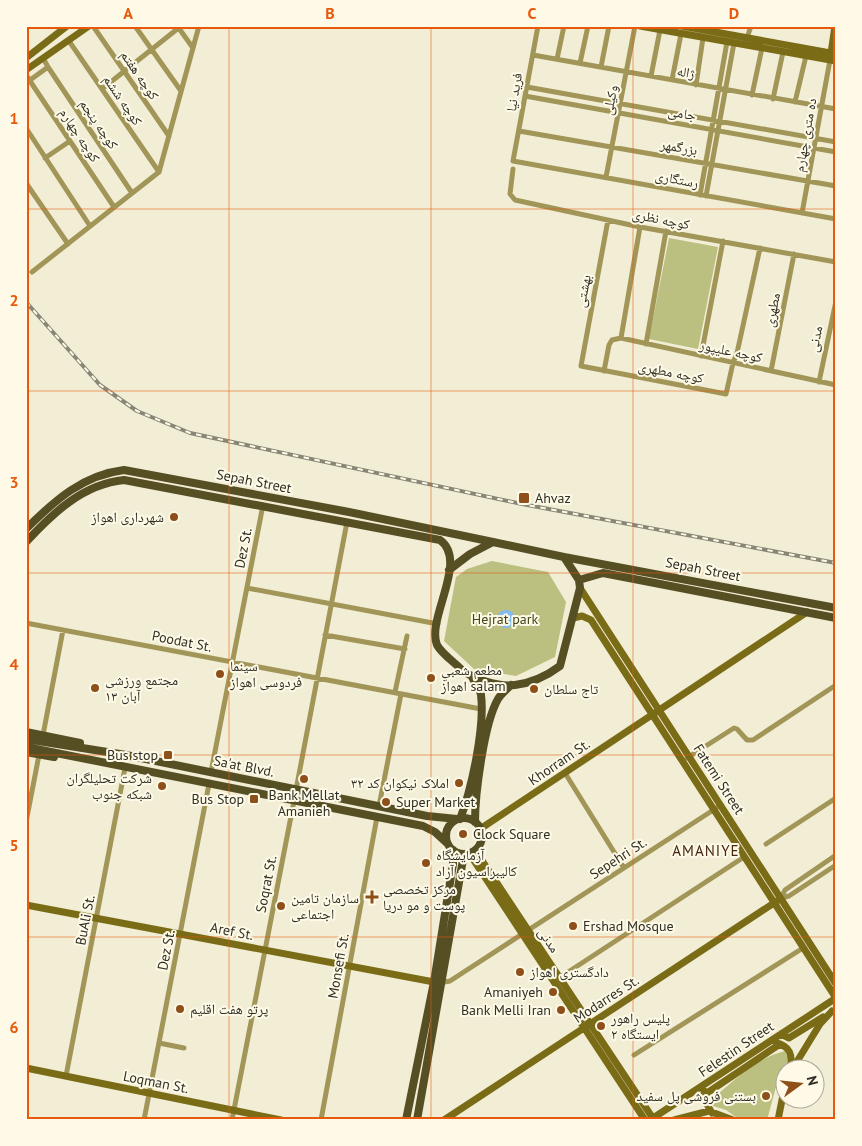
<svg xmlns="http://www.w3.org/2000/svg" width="862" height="1146" font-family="'PT Sans','Noto Naskh Arabic',sans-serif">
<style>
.green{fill:#bbbf7f}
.water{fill:#81b9f2}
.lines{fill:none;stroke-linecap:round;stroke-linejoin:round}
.street{stroke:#a19658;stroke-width:5}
.secondary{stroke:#7a6c17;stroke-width:7}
.primary{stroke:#574f24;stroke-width:8}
.rail-casing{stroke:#898676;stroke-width:4}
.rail{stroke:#fefae7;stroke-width:2;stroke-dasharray:5.5;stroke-linecap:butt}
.grid{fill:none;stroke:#e8590c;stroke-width:1;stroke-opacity:0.55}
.poi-dot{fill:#8f4f19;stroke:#fefae7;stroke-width:2}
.labels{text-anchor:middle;stroke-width:4;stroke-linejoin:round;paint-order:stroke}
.street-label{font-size:14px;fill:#302f25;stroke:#fefae7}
.poi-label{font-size:14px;fill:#302f25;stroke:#fefae7;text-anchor:start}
.park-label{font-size:14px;fill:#43451a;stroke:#fefae7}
.neighbourhood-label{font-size:15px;letter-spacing:1px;fill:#46270e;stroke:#fefae7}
.neatline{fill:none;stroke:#e8590c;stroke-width:2}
.grid-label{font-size:16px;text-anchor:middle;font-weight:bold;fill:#e8590c}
</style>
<rect width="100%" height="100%" fill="#f2edd5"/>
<path class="green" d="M 669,238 L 718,247 L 698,349 L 649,339 Z
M 492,561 L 548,572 L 566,602 L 555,657 L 516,676 L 474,669 L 444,641 L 456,577 L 467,569 Z
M 785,1051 L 788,1057 L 787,1063 L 776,1087 L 767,1120 L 740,1120 L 726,1110 L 713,1106 L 710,1101 C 732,1082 756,1058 785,1051 Z"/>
<path class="water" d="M497 619a9 9 0 1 1 18 0a9 9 0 1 1-18 0Z"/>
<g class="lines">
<path class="street" d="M 93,26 L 169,136
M 135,26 L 181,91
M 538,26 L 513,161 L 836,219
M 178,27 L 193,48
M 747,38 L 751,26
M 69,41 L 159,172
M 533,55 L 836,109
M 557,59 L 564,26
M 580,63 L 588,26
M 48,67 L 132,193
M 601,67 L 609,26
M 26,75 L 114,207
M 651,76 L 660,30
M 672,80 L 681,34
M 26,83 L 48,67 L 43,58
M 696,85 L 703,38
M 527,87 L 836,142
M 102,89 L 181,26
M 752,95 L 762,48
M 525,96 L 836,152
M 773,99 L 783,52
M 795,102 L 806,56
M 26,128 L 90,226
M 519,131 L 836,186
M 45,158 L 70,141
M 513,169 L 510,194 L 515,200 L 640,227 L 836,262
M 606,177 L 635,26
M 26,183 L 68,244
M 700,195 L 727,42
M 706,196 L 734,43
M 802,213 L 830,60
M 608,220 L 581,366 L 726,394 L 733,363 L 737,353 L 760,248
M 32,272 L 159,172 L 199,26
M 621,338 L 640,227
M 646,344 L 666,231
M 701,356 L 723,241
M 604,371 L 609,345 L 612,340 L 621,338 L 836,385
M 771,371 L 794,254
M 819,382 L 836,301
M 247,588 L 438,624
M 26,623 L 481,709
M 325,635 L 405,649
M 395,692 L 407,636
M 43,735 L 63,630
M 687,758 L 734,728 L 737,729 L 747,740 L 753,740 L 836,685
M 211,772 L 263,505
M 565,773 L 624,868
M 296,790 L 347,522
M 379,806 L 401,694
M 26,822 L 39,755
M 766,844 L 836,798
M 781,898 L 785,890 L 836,855
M 781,898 L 789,896 L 836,865
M 559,978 L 744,857
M 439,983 L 450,981 L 721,805
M 159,1043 L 184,1048
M 634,1055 L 803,948
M 66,1076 L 125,768
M 144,1120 L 209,784
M 232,1120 L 294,801
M 321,1120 L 377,817"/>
<path class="secondary" d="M 640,26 L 836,61
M 682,26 L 836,54
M 831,53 L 835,26
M 26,58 L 67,26
M 26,70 L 89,26
M 580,588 L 836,984
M 573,618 L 582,616 L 591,620 L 836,998
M 480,829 L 807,612
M 475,850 L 654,1120
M 469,853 L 645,1120
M 26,905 L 434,982
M 781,1034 L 789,1038 L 823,1017
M 776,1043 C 790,1046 793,1055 790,1068
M 26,1068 L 281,1120
M 793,1068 L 820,1024 L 832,1011
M 704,1091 L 705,1101 L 712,1113
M 704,1095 L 780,1044
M 444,1120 L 777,901
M 650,1120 L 836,998
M 674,1120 L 709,1111 L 733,1120
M 778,1120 L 784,1090"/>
<path class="primary" d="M 26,529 C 55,500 83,475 124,470 L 349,512 L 493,542
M 26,542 C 53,513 83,484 124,480 L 440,540 C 469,561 426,619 437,645 C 442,654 454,662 461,669 C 474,680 499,687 515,685 C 531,683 548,675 560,666 L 580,588 L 579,580 L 564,557 L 493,542 L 470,554 L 449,570
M 564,557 L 836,608
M 579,580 L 603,573 L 836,618
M 26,732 L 80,743
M 26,739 L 126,755 L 427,816 L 457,819
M 26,747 L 423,826 L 435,832 L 447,843
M 26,752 L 54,757
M446 836a18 18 0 1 1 36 0a18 18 0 1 1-36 0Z
M 460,819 C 472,789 485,726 481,695 C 480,689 475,683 472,677
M 475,822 C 475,794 484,723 498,699 C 501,694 507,689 511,685
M 406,1120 L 434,982 L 453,864 L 453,850
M 417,1120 L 464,854"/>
<defs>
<path id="rail" d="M 26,302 L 100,385 L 137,411 L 190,433 L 522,504 L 836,563"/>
</defs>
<use href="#rail" class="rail-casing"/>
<use href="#rail" class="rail"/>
</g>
<path class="grid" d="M 229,26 L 229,1120M 431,26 L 431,1120M 633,26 L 633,1120M 26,209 L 836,209M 26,391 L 836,391M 26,573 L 836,573M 26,755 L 836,755M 26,937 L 836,937"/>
<g class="poi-dot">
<rect x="518" y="492" width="12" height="12" rx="2.5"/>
<circle cx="174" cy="517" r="5"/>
<circle cx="220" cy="674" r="5"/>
<circle cx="431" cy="678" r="5"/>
<circle cx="95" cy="688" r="5"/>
<circle cx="534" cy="689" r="5"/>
<rect x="163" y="750" width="10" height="10" rx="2.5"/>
<circle cx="304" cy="779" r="5"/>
<circle cx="459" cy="783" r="5"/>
<circle cx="162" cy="786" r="5"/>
<rect x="249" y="794" width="10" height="10" rx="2.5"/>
<circle cx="386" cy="802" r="5"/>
<circle cx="463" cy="834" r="5"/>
<circle cx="426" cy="863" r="5"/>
<path d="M369.5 889.5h5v5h5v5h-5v5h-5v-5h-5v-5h5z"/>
<circle cx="281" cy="906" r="5"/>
<circle cx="573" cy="926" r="5"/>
<circle cx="520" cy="972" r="5"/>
<circle cx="553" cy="992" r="5"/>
<circle cx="180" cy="1009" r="5"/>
<circle cx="561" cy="1010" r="5"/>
<circle cx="601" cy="1026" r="5"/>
<circle cx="766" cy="1096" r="5"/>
</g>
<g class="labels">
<g class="street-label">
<text transform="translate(686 72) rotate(11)" y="5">ژاله</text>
<text transform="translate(140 75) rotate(56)" y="5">کوچه هفتم</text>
<text transform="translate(514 92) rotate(-80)" y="5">فرید نیا</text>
<text transform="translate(123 100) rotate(56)" y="5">کوچه ششم</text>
<text transform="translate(610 100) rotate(-79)" y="5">وکیلی</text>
<text transform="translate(682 113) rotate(10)" y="5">جامی</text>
<text transform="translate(99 124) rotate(56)" y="5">کوچه پنجم</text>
<text transform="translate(80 135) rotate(57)" y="5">کوچه چهارم</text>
<text transform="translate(805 135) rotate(-80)" y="5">ده متری چهارم</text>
<text transform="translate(679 147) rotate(10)" y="5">بزرگمهر</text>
<text transform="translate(677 179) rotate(11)" y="5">رستگاری</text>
<text transform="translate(661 219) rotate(11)" y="5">کوچه نظری</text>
<text transform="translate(583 291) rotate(-79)" y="5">بهشتی</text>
<text transform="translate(772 310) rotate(-79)" y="5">مطهری</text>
<text transform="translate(815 339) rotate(-78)" y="5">مدنی</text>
<text transform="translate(731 351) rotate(12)" y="5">کوچه علیپور</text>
<text transform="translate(671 372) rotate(11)" y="5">کوچه مطهری</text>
<text transform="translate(254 481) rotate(11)" y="5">Sepah Street</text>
<text transform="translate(243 548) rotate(-79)" y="5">Dez St.</text>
<text transform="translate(703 569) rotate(11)" y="5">Sepah Street</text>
<text transform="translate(182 641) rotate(11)" y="5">Poodat St.</text>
<text transform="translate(559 762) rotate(-34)" y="5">Khorram St.</text>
<text transform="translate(244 766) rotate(11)" y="5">Sa'at Blvd.</text>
<text transform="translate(719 779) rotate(57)" y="5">Fatemi Street</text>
<text transform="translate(618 858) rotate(-33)" y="5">Sepehri St.</text>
<text transform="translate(266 884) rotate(-79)" y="5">Soqrat St.</text>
<text transform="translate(85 920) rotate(-79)" y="5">BuAli St.</text>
<text transform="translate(232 931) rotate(11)" y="5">Aref St.</text>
<text transform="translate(549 940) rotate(56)" y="5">مدنی</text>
<text transform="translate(166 950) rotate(-79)" y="5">Dez St.</text>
<text transform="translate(338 966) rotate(-80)" y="5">Monsefi St.</text>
<text transform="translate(606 999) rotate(-33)" y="5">Modarres St.</text>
<text transform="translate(736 1049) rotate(-34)" y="5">Felestin Street</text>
<text transform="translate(156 1082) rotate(11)" y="5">Loqman St.</text>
</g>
<g class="poi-label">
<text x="535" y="503">Ahvaz</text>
<text x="164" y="522" text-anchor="end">شهرداری اهواز</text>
<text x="230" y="671">سینما<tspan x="230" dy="16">فردوسی اهواز</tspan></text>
<text x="441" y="675">مطعم شعبي<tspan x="441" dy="16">اهواز salam</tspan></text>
<text x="105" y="685">مجتمع ورزشی<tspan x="105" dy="16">۱۳ آبان</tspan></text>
<text x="544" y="694">تاج سلطان</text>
<text x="158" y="760" text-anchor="end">Bus stop</text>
<text x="152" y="783" text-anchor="end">شرکت تحلیلگران<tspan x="152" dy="16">شبکه جنوب</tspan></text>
<text x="449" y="788" text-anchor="end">املاک نیکوان کد ۳۲</text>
<text x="304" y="800" text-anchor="middle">Bank Mellat<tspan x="304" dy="16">Amanieh</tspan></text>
<text x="244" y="804" text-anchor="end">Bus Stop</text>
<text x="396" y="807">Super Market</text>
<text x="473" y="839">Clock Square</text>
<text x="436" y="860">آزمایشگاه<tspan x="436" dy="16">کالیبراسیون آراد</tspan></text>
<text x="383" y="894">مرکز تخصصی<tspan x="383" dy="16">پوست و مو دریا</tspan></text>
<text x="291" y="903">سازمان تامین<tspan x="291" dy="16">اجتماعی</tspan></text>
<text x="583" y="931">Ershad Mosque</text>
<text x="530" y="977">دادگستری اهواز</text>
<text x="543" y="997" text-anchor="end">Amaniyeh</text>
<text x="190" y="1014">پرتو هفت اقلیم</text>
<text x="551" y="1015" text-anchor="end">Bank Melli Iran</text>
<text x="611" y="1023">پلیس راهور<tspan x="611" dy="16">ایستگاه ۲</tspan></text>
<text x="756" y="1101" text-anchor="end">بستنی فروشی پل سفید</text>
</g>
<g class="park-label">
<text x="505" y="624">Hejrat park</text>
</g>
<g class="neighbourhood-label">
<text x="706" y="856">AMANIYE</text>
</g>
</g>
<rect width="862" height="1146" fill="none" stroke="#fefae7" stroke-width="55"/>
<g transform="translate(800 1084) rotate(75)"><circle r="24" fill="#fefae7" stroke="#aca999"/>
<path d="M0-4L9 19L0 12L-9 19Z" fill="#8f4f19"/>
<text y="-8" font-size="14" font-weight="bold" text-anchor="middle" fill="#302f25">N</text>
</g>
<rect x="28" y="28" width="806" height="1090" class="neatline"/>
<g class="grid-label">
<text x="128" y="19">A</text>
<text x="330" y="19">B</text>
<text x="532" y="19">C</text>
<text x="734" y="19">D</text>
<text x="14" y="124">1</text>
<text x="14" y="306">2</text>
<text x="14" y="488">3</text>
<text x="14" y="670">4</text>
<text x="14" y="851">5</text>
<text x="14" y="1033">6</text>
</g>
</svg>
